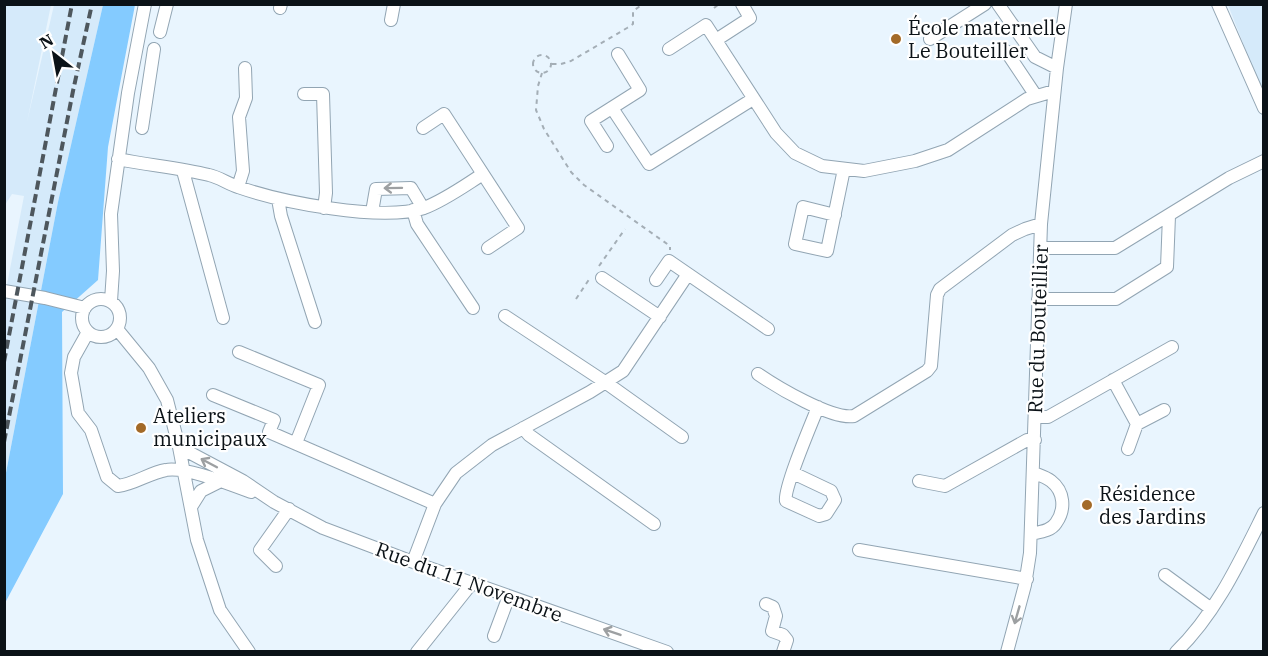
<svg xmlns="http://www.w3.org/2000/svg" width="1268" height="656" font-family="'IBM Plex Serif',serif">
<style>
.built{fill:#d5eafa}
.green{fill:#84cbff}
.lines{fill:none;stroke-linecap:round;stroke-linejoin:round}
.minor-casing{stroke:#92a5b3;stroke-width:14}
.path{stroke:#a4aeb6;stroke-width:2;stroke-dasharray:4.5 4.5;stroke-linecap:butt}
.minor{stroke:#fff;stroke-width:12}
.rail{stroke:#4e575d;stroke-width:4;stroke-dasharray:9 4.5;stroke-linecap:butt}
.oneway{stroke:#9da0a2}
.poi-dot{fill:#a36a28;stroke:#fff;stroke-width:2}
.labels{text-anchor:middle;stroke-width:4.5;stroke-linejoin:round;paint-order:stroke}
.poi-label{font-size:20px;fill:#0b1217;stroke:#fff;text-anchor:start}
.street-label{font-size:20px;fill:#0b1217;stroke:#fff}
</style>
<rect width="100%" height="100%" fill="#e9f5fe"/>
<path class="built" d="M 5,5 L 51,5 L 27,122 L 54,5 L 103,5 L 58,202 L 5,478 L 5,295 L 24,196 L 12,194 L 5,205 Z
M 1228,5 L 1263,5 L 1263,91 L 1262,91 Z"/>
<path class="green" d="M 103,5 L 135,5 L 108,147 L 98,280 L 62,312 L 63,494 L 5,603 L 5,478 L 58,202 Z"/>
<g class="lines">
<defs>
<path id="minor" d="M 998,4 L 1035,57 L 1057,68
M 1218,4 L 1264,108
M 280,8 L 281,4
M 391,20 L 394,4
M 160,32 L 167,4
M 930,39 L 985,4
M 716,40 L 750,18 L 742,4
M 669,49 L 706,25 L 776,133 L 795,153 L 822,166 L 864,171 L 915,161 L 948,150 L 1027,99 L 1054,91
M 1006,51 L 1036,96
M 304,94 L 323,94 L 326,193 L 324,208
M 612,108 L 649,164 L 753,99
M 142,128 L 154,49
M 423,128 L 444,114 L 518,228 L 488,248
M 607,146 L 591,121 L 640,90 L 618,54
M 118,159 C 148,165 179,168 209,175 C 219,177 228,184 238,187 C 281,202 381,222 424,208 C 445,200 464,186 483,174
M 183,171 L 223,318
M 238,187 L 243,171 L 239,117 L 246,98 L 245,68
M 278,199 L 281,216 L 315,322
M 413,210 L 417,224 L 473,308
M 372,212 L 376,189 L 411,188 L 423,208
M 835,215 L 803,207 L 795,244 L 827,251 L 844,169
M 1040,248 L 1115,248 L 1229,178 L 1264,161
M 602,278 L 660,317
M 656,280 L 669,261 L 768,329
M 4,291 L 45,298 L 85,308
M 1038,299 L 1116,299 L 1167,267 L 1169,216
M82 318a19 19 0 1 1 38 0a19 19 0 1 1-38 0Z
M 111,301 L 113,271 L 111,214 L 128,93 L 145,4
M 505,316 L 605,382 L 682,437
M 117,329 L 149,368 L 167,400 L 179,447 L 197,540 L 220,610 L 249,652
M 88,332 L 74,357 L 71,373 L 78,413 L 91,430 L 107,477 L 118,486 C 135,484 149,473 166,470 C 184,466 233,485 251,492
M 239,352 L 319,385 L 296,443
M 758,374 C 777,387 832,420 854,416 L 927,371 L 931,366 L 937,295 L 940,289 L 1012,235 L 1025,229 L 1041,224
M 1113,380 L 1137,424
M 213,395 L 274,420 L 269,432 L 435,504
M 1035,417 L 1048,417 L 1172,347
M 523,428 L 529,435 L 654,524
M 179,447 L 243,481 L 274,502 L 323,528 L 421,565 L 667,652
M 1128,449 L 1137,424 L 1164,410
M 793,473 L 831,491 L 835,500 L 826,514 L 819,516 L 786,501 C 783,490 812,422 818,407
M 919,481 L 945,486 L 1027,440 L 1035,440
M 191,507 L 201,491 L 219,482
M 1031,534 C 1040,532 1051,531 1056,523 C 1066,509 1064,491 1051,481 C 1046,477 1039,475 1034,473
M 859,550 L 1027,579
M 413,562 L 435,504 L 456,473 L 492,445 L 590,392 L 623,371 L 688,274
M 276,566 L 260,550 L 289,509
M 1165,575 L 1210,608
M 766,604 L 773,607 L 776,616 L 772,631 L 783,635 L 787,640 L 783,652
M 494,636 L 509,596
M 417,652 L 472,583
M 1007,652 L 1025,585 L 1030,553 L 1041,224 L 1057,68 L 1066,4
M 1176,652 C 1215,615 1240,561 1264,513"/>
</defs>
<use href="#minor" class="minor-casing"/>
<path class="path" d="M 714,8 L 719,4
M533 64a9 9 0 1 1 18 0a9 9 0 1 1-18 0Z
M 552,64 L 561,64 L 571,61 L 627,28 L 633,24 L 633,11 L 643,4
M 542,73 L 538,86 L 536,110 L 544,129 L 571,172 L 584,185 L 670,246 L 670,250
M 599,266 L 625,229
M 576,299 L 590,278"/>
<use href="#minor" class="minor"/>
<path class="rail" d="M 4,362 L 72,4
M 4,442 L 73,91 L 92,4"/>
</g>
<defs><path id="oneway-shaft" d="M-6 0H5M1.5-3L5.5 0L1.5 3" fill="none" stroke-width="1.6" stroke-linecap="round" stroke-linejoin="round" transform="scale(1.5)"/></defs>
<g class="oneway">
<use href="#oneway-shaft" transform="translate(393 188) rotate(179)"/>
<use href="#oneway-shaft" transform="translate(209 463) rotate(-152)"/>
<use href="#oneway-shaft" transform="translate(1017 615) rotate(106)"/>
<use href="#oneway-shaft" transform="translate(612 632) rotate(-161)"/>
</g>
<g class="poi-dot">
<circle cx="896" cy="39" r="6"/>
<circle cx="141" cy="428" r="6"/>
<circle cx="1087" cy="505" r="6"/>
</g>
<g class="labels">
<g class="poi-label">
<text x="908" y="35">École maternelle<tspan x="908" dy="23">Le Bouteiller</tspan></text>
<text x="153" y="423">Ateliers<tspan x="153" dy="23">municipaux</tspan></text>
<text x="1099" y="501">Résidence<tspan x="1099" dy="23">des Jardins</tspan></text>
</g>
<g class="street-label">
<text transform="translate(1038 329) rotate(-88)" y="7">Rue du Bouteillier</text>
<text transform="translate(469 582) rotate(20)" y="7">Rue du 11 Novembre</text>
</g>
</g>
<rect width="1268" height="656" fill="none" stroke="#0b1217" stroke-width="12"/>
<g transform="translate(54 54) rotate(329)" stroke="#ffffff" stroke-width="4.5" paint-order="stroke">
<path d="M0-4.5L10 22L0 15L-10 22Z" fill="#0b1217"/>
<text y="-9" font-size="16" font-weight="bold" text-anchor="middle" fill="#0b1217">N</text>
</g>
</svg>
